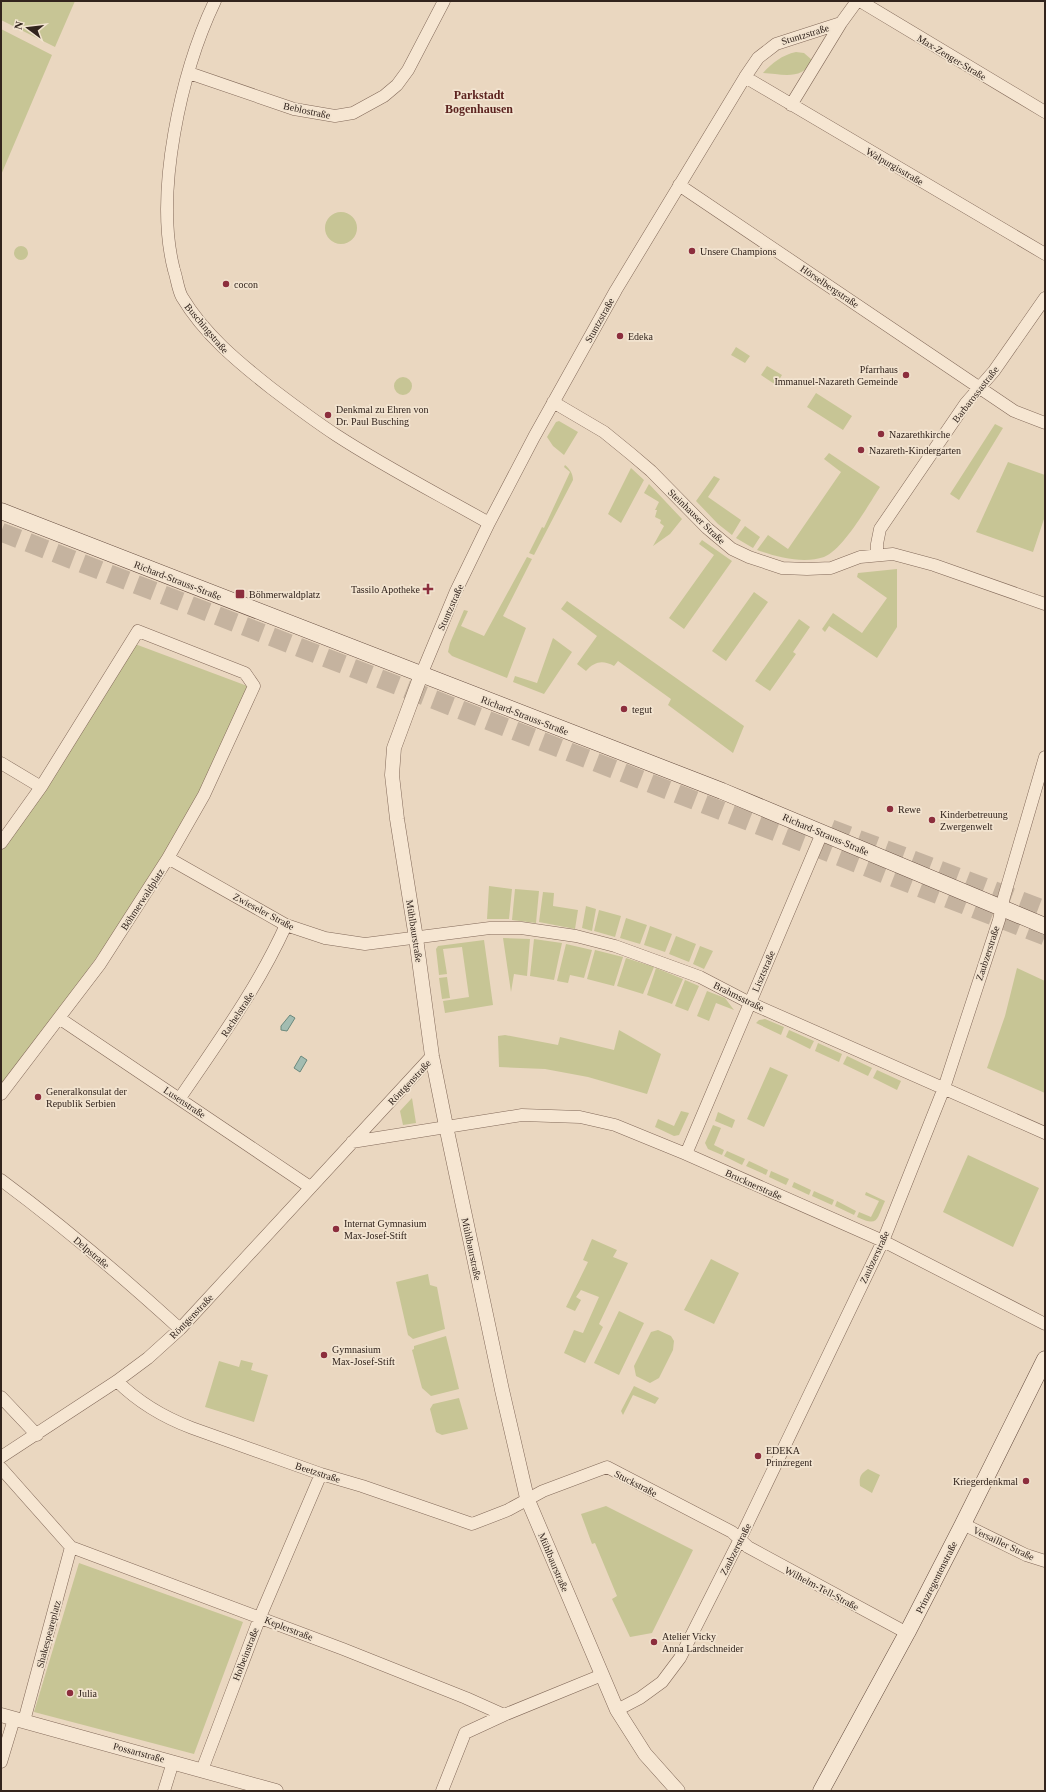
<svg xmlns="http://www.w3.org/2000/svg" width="1046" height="1792" font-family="Georgia,serif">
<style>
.green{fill:#c7c595}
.water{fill:#a3bcb1;stroke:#6b897d}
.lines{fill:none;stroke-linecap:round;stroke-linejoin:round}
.trunk-tunnel{stroke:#c5b39f;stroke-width:19;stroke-dasharray:19 10;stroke-linecap:butt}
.minor-casing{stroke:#826959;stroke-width:13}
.tertiary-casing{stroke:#826959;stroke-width:15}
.secondary-casing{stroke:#634a3d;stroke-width:17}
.minor{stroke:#f6e6d2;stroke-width:12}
.tertiary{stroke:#f6e6d2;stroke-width:14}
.secondary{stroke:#f6e6d2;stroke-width:16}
.poi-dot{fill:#8c2e3d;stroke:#f2e3cf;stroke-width:1.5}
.labels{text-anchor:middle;stroke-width:3.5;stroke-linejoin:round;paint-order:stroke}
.street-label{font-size:10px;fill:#32241d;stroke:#f2e3cf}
.poi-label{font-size:10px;fill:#32241d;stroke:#f2e3cf;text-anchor:start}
.quarter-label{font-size:12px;font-weight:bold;fill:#5c231f;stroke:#f2e3cf}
</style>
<rect width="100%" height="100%" fill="#ead7c0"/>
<path class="green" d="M 1,1 L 75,1 L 55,47 L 1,20 Z
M 1,29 L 52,55 L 1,175 Z
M 796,52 L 804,53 L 812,60 C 803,81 782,74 763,73 C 772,63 782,55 796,52 Z
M325 228a16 16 0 1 1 32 0a16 16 0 1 1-32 0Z
M14 253a7 7 0 1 1 14 0a7 7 0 1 1-14 0Z
M 736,347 L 750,356 L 745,363 L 731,355 Z
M 767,366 L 782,375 L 776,385 L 761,375 Z
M394 386a9 9 0 1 1 18 0a9 9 0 1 1-18 0Z
M 816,393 L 852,416 L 843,430 L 807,407 Z
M 559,421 L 578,432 L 564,455 L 553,446 L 547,437 L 556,422 Z
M 995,424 L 1003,428 L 959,500 L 950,494 Z
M 829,453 L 880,487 C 869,504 843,550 824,557 C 803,564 778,557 757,550 L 768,535 L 788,549 L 841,472 L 824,459 Z
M 1008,462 L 1045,475 L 1045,516 L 1033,552 L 976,532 Z
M 565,465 C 570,469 573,474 573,480 L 534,555 L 529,553 L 542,527 L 544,528 L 570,472 L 564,467 Z
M 631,468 L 644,480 L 621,523 L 608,514 Z
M 714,476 L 720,479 L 708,497 L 741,520 L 732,535 L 718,524 L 696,501 Z
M 649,484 L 682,519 L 670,534 L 653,546 L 664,526 L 660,523 L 661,520 L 655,517 L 657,510 L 655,510 L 659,502 L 644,493 Z
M 745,526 L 760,537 L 753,548 L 736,538 Z
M 702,540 L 732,561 L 684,629 L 669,618 L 714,555 L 699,544 Z
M 527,557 L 532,559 L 503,616 L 526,628 L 507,678 L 452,656 L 448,652 L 450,643 L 464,610 L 468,611 L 461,626 L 484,636 Z
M 897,569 L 897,627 L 877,658 L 829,626 L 825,632 L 822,629 L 833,613 L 862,633 L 887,598 L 857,577 L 858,573 Z
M 754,592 L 768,602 L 726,661 L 712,651 Z
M 567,601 L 744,726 L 733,753 L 668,705 L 671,699 L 618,661 L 614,666 C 603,660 595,661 586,671 L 577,664 L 597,636 L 561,609 Z
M 799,619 L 810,627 L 793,652 L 796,654 L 770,691 L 755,681 Z
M 553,638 L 572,652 L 544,694 L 513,682 L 515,676 L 537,683 Z
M 135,644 L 250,687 C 224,745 198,803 164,858 C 114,937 57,1012 1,1087 L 1,850 L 44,789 Z
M 489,886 L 512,889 L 509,919 L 487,919 Z
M 515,889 L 539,891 L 536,923 L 512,920 Z
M 543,892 L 554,893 L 553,906 L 578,910 L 575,929 L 539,922 Z
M 586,906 L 596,909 L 592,931 L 582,928 Z
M 599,910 L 621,916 L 615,937 L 594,931 Z
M 626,918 L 647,925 L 640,944 L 620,938 Z
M 650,926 L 672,934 L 665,952 L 644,945 Z
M 676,936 L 696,944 L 689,962 L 669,954 Z
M 503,938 L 530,939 L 527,976 L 514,974 L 511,992 Z
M 534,939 L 562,943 L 554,980 L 530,976 Z
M 484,940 L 493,1005 L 445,1013 L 443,1001 L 469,997 L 462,947 L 443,949 L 447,974 L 439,975 L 436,949 L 438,946 Z
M 566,944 L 592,950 L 584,978 L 570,975 L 568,983 L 557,981 Z
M 700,946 L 713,951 L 704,969 L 693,964 Z
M 595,950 L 623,957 L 614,986 L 587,979 Z
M 626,958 L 654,967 L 643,994 L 617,986 Z
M 656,968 L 683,979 L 672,1004 L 647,995 Z
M 1017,968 L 1045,981 L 1045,1093 L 987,1068 L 1005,1016 Z
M 447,977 L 450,998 L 442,999 L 439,978 Z
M 685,980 L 699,986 L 688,1011 L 675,1006 Z
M 707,991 L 725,998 L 734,1010 L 716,1003 L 709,1021 L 697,1016 Z
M 765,1019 L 784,1027 L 781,1035 L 756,1023 L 759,1020 Z
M 619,1030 L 661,1054 L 647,1094 L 588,1077 L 545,1069 L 499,1067 L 498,1036 L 505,1035 L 558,1045 L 560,1037 L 614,1050 Z
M 789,1030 L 814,1041 L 810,1049 L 786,1037 Z
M 818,1043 L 842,1054 L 839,1062 L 815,1051 Z
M 847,1056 L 872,1068 L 868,1076 L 843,1064 Z
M 770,1067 L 788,1075 L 764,1127 L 747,1119 Z
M 877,1070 L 901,1081 L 897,1090 L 873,1078 Z
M 412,1098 L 416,1123 L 403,1125 L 400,1111 Z
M 681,1111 L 689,1113 L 679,1135 L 674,1136 L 655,1127 L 658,1119 L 674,1126 Z
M 718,1112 L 735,1120 L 732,1128 L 715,1121 Z
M 713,1125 L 721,1128 L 714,1145 L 724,1150 L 722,1155 L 708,1149 L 705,1143 Z
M 727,1151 L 745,1159 L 742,1165 L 724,1156 Z
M 968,1155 L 1039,1188 L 1013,1247 L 943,1212 Z
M 749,1161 L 768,1170 L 766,1175 L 746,1166 Z
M 771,1171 L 789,1179 L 786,1185 L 769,1177 Z
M 794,1182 L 811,1190 L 809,1195 L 792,1187 Z
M 814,1191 L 834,1200 L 832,1205 L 812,1196 Z
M 866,1192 L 885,1201 C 876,1220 879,1227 857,1217 L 859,1212 L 871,1217 L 879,1201 L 865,1195 Z
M 837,1201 L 856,1211 L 854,1215 L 835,1206 Z
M 592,1239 L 617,1250 L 613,1257 L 628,1263 L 599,1324 L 603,1327 L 585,1363 L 564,1353 L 574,1330 L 583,1333 L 599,1297 L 581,1290 L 576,1297 L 581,1300 L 575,1311 L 566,1307 L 588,1262 L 583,1260 Z
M 711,1259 L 739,1273 L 714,1324 L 684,1310 Z
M 428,1274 L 430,1285 L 437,1287 L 445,1329 L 413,1339 L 408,1335 L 396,1282 Z
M 619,1311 L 644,1323 L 619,1375 L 594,1363 Z
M 658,1330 L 671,1336 L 674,1341 L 673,1350 L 659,1378 L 650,1383 L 636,1376 L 634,1366 L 651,1332 Z
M 446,1336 L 459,1389 L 431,1396 L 422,1388 L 412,1350 L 414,1349 L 414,1346 Z
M 241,1360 L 253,1363 L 251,1370 L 268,1375 L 254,1422 L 205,1407 L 219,1361 L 239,1367 Z
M 634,1386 L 659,1398 L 655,1404 L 633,1395 L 623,1415 L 621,1411 Z
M 459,1398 L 468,1429 L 442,1435 L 436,1432 L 430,1409 L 433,1404 Z
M 868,1469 L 880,1475 L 872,1493 L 860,1486 C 859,1478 860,1474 868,1469 Z
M 606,1506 L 693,1550 L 652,1633 L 630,1637 L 612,1599 L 617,1596 L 595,1543 L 592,1544 L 581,1514 Z
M 79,1563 L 243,1622 L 194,1754 L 34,1712 Z"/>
<path class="water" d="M 290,1015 L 295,1018 L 287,1031 L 281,1030 L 281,1026 Z
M 301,1056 L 307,1060 L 300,1072 L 294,1068 Z"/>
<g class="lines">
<path class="trunk-tunnel" d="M 1,532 L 1045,936
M 831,829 L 1045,910"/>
<defs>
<path id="minor" d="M 215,1 C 181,72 154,193 174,270 C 177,279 178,290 182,297 C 204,334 238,362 271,388 C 292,404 313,420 336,435 C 385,467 438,494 489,523
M 860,1 L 1045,112
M 189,73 L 294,109 L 335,116 L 353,113 L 384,96 L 397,85 L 408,70 L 444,1
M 745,77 L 1045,254
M 791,105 L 841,23
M 679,185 L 1014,411 L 1045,423
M 553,402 L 604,432 L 631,454 L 651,471 L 707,528 L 732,549 L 749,557 L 782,568 L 807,569 L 831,568 L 860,557 L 893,554 L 934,565 L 1045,604
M 877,554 L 877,544 L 880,529 L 966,403 L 994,371 L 1045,298
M 421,675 L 456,591 L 489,523 L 534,437 L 616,290 L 745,77 L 758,58 L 776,44 L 841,23 L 857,1
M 1,763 L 41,787
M 1,843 L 41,787 L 138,631 L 245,673 L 254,686 L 204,795 L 168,858 L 100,964 L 1,1094
M 168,858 L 286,925 L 325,938 L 365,944 L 490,928 L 521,928 L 576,936 L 615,946 L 700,977 L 750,1003 L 1045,1133
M 59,1018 L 310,1187
M 180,1098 C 218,1042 258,987 286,925
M 352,1142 L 522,1115 L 580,1117 L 615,1125 L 686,1154 L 883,1241 L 1045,1324
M 686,1154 L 822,833
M 1,1180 C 63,1226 123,1277 180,1329
M 117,1381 C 139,1403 163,1417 192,1428 L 321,1474 L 362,1486 L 472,1524 L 508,1510 L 543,1491 L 607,1467 L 732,1532 L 748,1547 L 907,1633
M 1,1397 L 37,1435
M 1,1457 L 117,1381 L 148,1358 L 180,1329 L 432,1056
M 1,1468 L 71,1547 L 343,1649 L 466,1698 L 504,1715
M 963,1524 L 1026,1555 L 1045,1561
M 617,1710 L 640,1698 L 662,1682 L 680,1658 L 740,1539 L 883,1241 L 944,1088 L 999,920 L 1004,897 L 1045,757
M 24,1721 L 71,1547
M 1,1762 L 14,1719
M 202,1770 L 260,1617 L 321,1474
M 164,1791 L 173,1762
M 442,1791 L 465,1733 L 504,1715 L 602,1675"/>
<path id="tertiary" d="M 421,675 L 394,748 L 392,775 L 397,819 L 416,938 L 432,1056 L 446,1126 L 502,1390 L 527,1498 L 617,1710 L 645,1754 L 678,1791
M 1,1715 L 276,1791"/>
<path id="secondary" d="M 1,511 L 722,791 L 1045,926
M 821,1791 L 907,1633 L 963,1524 L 1045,1359"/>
</defs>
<use href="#minor" class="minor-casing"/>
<use href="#tertiary" class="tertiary-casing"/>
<use href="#secondary" class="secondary-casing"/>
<use href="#minor" class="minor"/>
<use href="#tertiary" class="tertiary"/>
<use href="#secondary" class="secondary"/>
</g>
<g class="poi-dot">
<circle cx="692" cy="251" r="4"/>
<circle cx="226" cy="284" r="4"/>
<circle cx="620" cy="336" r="4"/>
<circle cx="906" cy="375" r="4"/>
<circle cx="328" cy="415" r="4"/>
<circle cx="881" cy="434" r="4"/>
<circle cx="861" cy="450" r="4"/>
<path d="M426 583h4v4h4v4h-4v4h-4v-4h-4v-4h4z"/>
<rect x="235" y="589" width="10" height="10" rx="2"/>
<circle cx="624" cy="709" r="4"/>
<circle cx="890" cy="809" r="4"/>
<circle cx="932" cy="820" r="4"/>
<circle cx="38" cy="1097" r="4"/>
<circle cx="336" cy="1229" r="4"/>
<circle cx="324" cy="1355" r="4"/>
<circle cx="758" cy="1456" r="4"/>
<circle cx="1026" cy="1481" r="4"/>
<circle cx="654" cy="1642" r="4"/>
<circle cx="70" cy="1693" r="4"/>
</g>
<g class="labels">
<g class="street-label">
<text transform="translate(805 34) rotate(-17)" y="4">Stuntzstraße</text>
<text transform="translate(952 57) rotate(31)" y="4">Max-Zenger-Straße</text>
<text transform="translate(307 110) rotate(12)" y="4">Beblostraße</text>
<text transform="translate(895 166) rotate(30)" y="4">Walpurgisstraße</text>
<text transform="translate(830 286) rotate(34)" y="4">Hörselbergstraße</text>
<text transform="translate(599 320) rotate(-61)" y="4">Stuntzstraße</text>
<text transform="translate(207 328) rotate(50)" y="4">Buschingstraße</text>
<text transform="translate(975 394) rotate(-52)" y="4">Barbarossastraße</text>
<text transform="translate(697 516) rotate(44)" y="4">Steinhauser Straße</text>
<text transform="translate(178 580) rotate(21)" y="4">Richard-Strauss-Straße</text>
<text transform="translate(450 607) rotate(-66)" y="4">Stuntzstraße</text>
<text transform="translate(525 715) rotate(21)" y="4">Richard-Strauss-Straße</text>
<text transform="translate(826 834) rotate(23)" y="4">Richard-Strauss-Straße</text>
<text transform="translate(142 899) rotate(-57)" y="4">Böhmerwaldplatz</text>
<text transform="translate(264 911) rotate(28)" y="4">Zwieseler Straße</text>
<text transform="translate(415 931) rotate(81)" y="4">Mühlbaurstraße</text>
<text transform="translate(987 953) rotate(-72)" y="4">Zaubzerstraße</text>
<text transform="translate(763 971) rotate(-67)" y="4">Lisztstraße</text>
<text transform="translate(739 996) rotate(26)" y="4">Brahmsstraße</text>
<text transform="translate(237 1014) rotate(-57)" y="4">Rachelstraße</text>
<text transform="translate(409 1082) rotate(-47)" y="4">Röntgenstraße</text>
<text transform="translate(185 1102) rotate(34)" y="4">Lusenstraße</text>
<text transform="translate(754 1184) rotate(24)" y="4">Brucknerstraße</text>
<text transform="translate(472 1249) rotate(78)" y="4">Mühlbaurstraße</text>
<text transform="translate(92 1252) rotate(40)" y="4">Delpstraße</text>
<text transform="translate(874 1257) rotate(-65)" y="4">Zaubzerstraße</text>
<text transform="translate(191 1316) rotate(-46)" y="4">Röntgenstraße</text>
<text transform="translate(318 1472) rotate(18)" y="4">Beetzstraße</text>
<text transform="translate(636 1483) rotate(27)" y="4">Stuckstraße</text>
<text transform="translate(1004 1543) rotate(25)" y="4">Versailler Straße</text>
<text transform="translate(735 1549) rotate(-63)" y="4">Zaubzerstraße</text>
<text transform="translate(554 1562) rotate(67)" y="4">Mühlbaurstraße</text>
<text transform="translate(936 1577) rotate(-63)" y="4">Prinzregentenstraße</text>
<text transform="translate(822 1588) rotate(28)" y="4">Wilhelm-Tell-Straße</text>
<text transform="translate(289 1628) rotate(21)" y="4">Keplerstraße</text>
<text transform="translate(48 1634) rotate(-75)" y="4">Shakespeareplatz</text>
<text transform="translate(245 1654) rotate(-69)" y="4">Holbeinstraße</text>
<text transform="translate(139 1752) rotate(15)" y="4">Possartstraße</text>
</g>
<g class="poi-label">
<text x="700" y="255">Unsere Champions</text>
<text x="234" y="288">cocon</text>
<text x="628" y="340">Edeka</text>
<text x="898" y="373" text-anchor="end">Pfarrhaus<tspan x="898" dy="12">Immanuel-Nazareth Gemeinde</tspan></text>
<text x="336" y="413">Denkmal zu Ehren von<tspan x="336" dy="12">Dr. Paul Busching</tspan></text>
<text x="889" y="438">Nazarethkirche</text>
<text x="869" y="454">Nazareth-Kindergarten</text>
<text x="420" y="593" text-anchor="end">Tassilo Apotheke</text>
<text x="249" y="598">Böhmerwaldplatz</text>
<text x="632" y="713">tegut</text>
<text x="898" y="813">Rewe</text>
<text x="940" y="818">Kinderbetreuung<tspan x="940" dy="12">Zwergenwelt</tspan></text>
<text x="46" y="1095">Generalkonsulat der<tspan x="46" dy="12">Republik Serbien</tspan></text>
<text x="344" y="1227">Internat Gymnasium<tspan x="344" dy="12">Max-Josef-Stift</tspan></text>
<text x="332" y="1353">Gymnasium<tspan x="332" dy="12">Max-Josef-Stift</tspan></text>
<text x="766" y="1454">EDEKA<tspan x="766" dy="12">Prinzregent</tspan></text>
<text x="1018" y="1485" text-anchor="end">Kriegerdenkmal</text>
<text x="662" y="1640">Atelier Vicky<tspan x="662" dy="12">Anna Lardschneider</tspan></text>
<text x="78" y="1697">Julia</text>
</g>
<g class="quarter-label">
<text x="479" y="99">Parkstadt<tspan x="479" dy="14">Bogenhausen</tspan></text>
</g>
</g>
<rect width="1046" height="1792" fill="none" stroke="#32241d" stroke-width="4"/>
<g transform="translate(28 28) rotate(285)" stroke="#f2e3cf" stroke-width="3" paint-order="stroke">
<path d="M0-3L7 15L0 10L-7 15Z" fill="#32241d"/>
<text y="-6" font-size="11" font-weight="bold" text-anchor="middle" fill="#32241d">N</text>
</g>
</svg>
